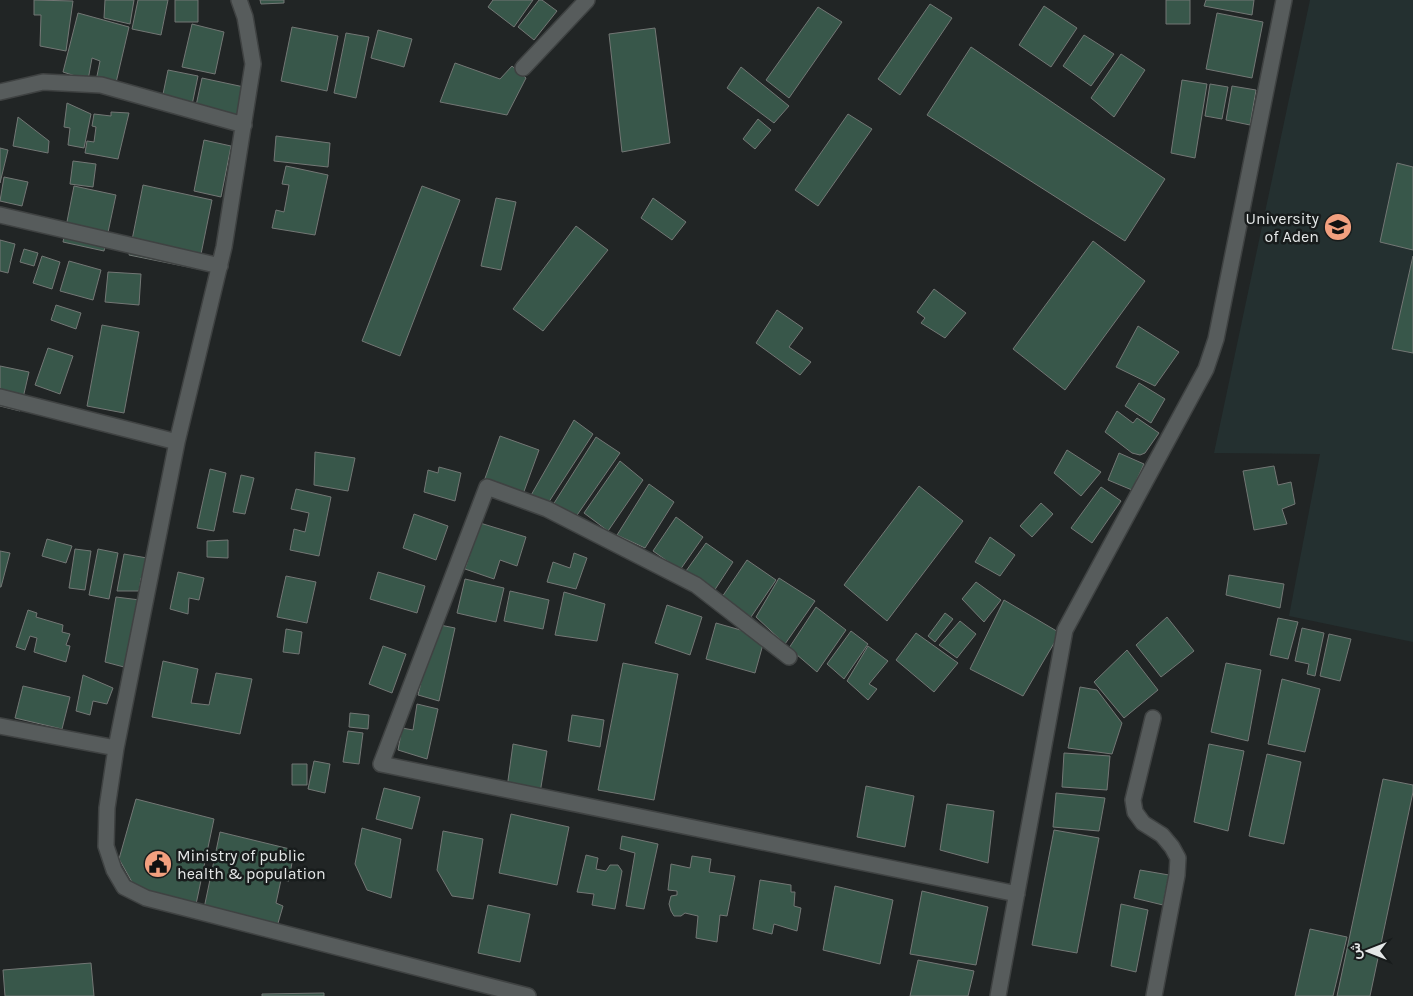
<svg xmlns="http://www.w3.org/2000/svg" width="1413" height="996" font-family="Karla,Vazirmatn,sans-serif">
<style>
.built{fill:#243030}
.building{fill:#38574a;stroke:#737775}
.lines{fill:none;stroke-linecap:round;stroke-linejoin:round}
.minor-casing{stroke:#3f4242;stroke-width:18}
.minor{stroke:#575c5c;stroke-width:15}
.labels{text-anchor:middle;stroke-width:5;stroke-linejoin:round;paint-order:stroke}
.poi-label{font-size:16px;fill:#e4e7e7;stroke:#181c1c;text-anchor:end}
</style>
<rect width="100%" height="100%" fill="#212525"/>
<path class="built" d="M 1310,0 L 1413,0 L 1413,642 L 1289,616 L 1320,454 L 1214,453 Z"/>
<path class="building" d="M 34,0 L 73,1 L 66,51 L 40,46 L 41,15 L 34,15 Z
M 105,0 L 134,0 L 130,24 L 104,18 Z
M 138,0 L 168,0 L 161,35 L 132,29 Z
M 175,0 L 198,0 L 198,22 L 175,22 Z
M 260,0 L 284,0 L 284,3 L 261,4 Z
M 493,0 L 533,0 L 514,27 L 488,7 Z
M 539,0 L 542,0 L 557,11 L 534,40 L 518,27 Z
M 1166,0 L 1190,0 L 1190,24 L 1166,24 Z
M 1206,0 L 1254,0 L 1252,15 L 1204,6 Z
M 930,4 L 952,18 L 900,95 L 878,79 Z
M 1044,6 L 1077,28 L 1051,67 L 1019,45 Z
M 818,7 L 842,22 L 789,98 L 766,80 Z
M 78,13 L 129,27 L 115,87 L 96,81 L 100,61 L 92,58 L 88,80 L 63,72 Z
M 1217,13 L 1263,22 L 1252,78 L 1206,69 Z
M 192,24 L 224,32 L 215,74 L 182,67 Z
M 292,27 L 338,36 L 327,91 L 281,81 Z
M 655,28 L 670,143 L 622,152 L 609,34 Z
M 378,30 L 412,39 L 404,67 L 371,58 Z
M 346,33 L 369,37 L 356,98 L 334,93 Z
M 1084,35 L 1114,54 L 1091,86 L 1063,66 Z
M 971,47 L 1165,179 L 1125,241 L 927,115 Z
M 1121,54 L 1145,70 L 1114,117 L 1091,98 Z
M 455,63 L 500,79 L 512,66 L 526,78 L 507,115 L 440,102 Z
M 741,67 L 789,106 L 774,123 L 727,88 Z
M 168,70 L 198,76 L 192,105 L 162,99 Z
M 202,78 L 244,87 L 236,125 L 194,115 Z
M 1182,80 L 1207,84 L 1195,158 L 1171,153 Z
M 1210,84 L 1228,87 L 1222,119 L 1205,116 Z
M 1232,86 L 1256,90 L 1250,125 L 1226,120 Z
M 67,103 L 91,114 L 84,148 L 68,145 L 70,128 L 64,127 Z
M 111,112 L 129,113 L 118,159 L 85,153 L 87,141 L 94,142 L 96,127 L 92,126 L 94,114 L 111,116 Z
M 848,114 L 872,129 L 818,206 L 795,190 Z
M 18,117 L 49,141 L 48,153 L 13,146 Z
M 758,119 L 771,130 L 755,149 L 743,139 Z
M 276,136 L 330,143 L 328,167 L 274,161 Z
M 204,140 L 231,146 L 221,197 L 194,191 Z
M 0,148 L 8,150 L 0,183 Z
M 73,161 L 96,164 L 93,187 L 70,184 Z
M 1397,163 L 1413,167 L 1413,250 L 1380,242 Z
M 286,166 L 328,175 L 315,235 L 272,228 L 276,210 L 284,212 L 289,185 L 282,184 Z
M 4,177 L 28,182 L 22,206 L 0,201 Z
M 143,185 L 212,200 L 198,269 L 129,255 Z
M 74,186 L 116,195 L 104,251 L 63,242 Z
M 422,186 L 460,200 L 400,356 L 362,341 Z
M 496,198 L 516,202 L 501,270 L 481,266 Z
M 653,198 L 686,222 L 672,240 L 641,218 Z
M 576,226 L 608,250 L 543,331 L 513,309 Z
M 0,240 L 15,244 L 8,273 L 0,271 Z
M 1093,241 L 1145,281 L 1065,390 L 1013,349 Z
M 24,249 L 38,253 L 34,266 L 20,262 Z
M 42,256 L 60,262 L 52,289 L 33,283 Z
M 1413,256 L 1413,353 L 1392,349 Z
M 69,261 L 101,270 L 93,300 L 60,291 Z
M 108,272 L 141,274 L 139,305 L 105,302 Z
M 934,289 L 966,313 L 945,338 L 921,323 L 925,318 L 917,312 Z
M 56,305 L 81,313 L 76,329 L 51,320 Z
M 777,310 L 803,328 L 789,347 L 811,362 L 800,375 L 756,343 Z
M 102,325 L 139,332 L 124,413 L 87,406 Z
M 1138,326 L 1179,352 L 1155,386 L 1116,367 Z
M 48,348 L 73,356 L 60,394 L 35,385 Z
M 0,366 L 29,372 L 20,411 L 0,406 Z
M 1139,383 L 1165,399 L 1151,423 L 1125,406 Z
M 1117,411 L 1133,423 L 1137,418 L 1159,433 L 1145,453 L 1140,455 L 1132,453 L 1105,432 Z
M 574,420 L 593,434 L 543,511 L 526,504 Z
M 500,436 L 539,450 L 522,497 L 483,484 Z
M 596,437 L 620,453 L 573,521 L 551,508 Z
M 1067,450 L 1101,472 L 1081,496 L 1054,473 Z
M 315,452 L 355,458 L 348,491 L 314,485 Z
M 1119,453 L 1144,464 L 1132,490 L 1108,480 Z
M 620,461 L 643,480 L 608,531 L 584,513 Z
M 1274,466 L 1278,485 L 1291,482 L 1295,504 L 1282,509 L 1287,524 L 1254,530 L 1243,471 Z
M 439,467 L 461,473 L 455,501 L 424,492 L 428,470 L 438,473 Z
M 210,469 L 226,473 L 214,531 L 197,528 Z
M 241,475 L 254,478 L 245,514 L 233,512 Z
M 649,484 L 674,502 L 645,548 L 617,535 Z
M 919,486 L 963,521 L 887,621 L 844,585 Z
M 1101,487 L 1121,501 L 1092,543 L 1071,528 Z
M 296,489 L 331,497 L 319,556 L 290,550 L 294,529 L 305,532 L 309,513 L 291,509 Z
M 1041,503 L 1053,514 L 1032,537 L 1020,526 Z
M 414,514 L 448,526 L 436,560 L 403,548 Z
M 676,517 L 703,537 L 680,570 L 653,551 Z
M 480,523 L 526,537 L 517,566 L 500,560 L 494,579 L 465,569 Z
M 990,537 L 1015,555 L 1000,576 L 975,562 Z
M 47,539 L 72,546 L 66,563 L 42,556 Z
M 228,540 L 228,558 L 207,557 L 207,541 Z
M 706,543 L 733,562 L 714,591 L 686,571 Z
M 75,549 L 91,551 L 85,590 L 69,588 Z
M 98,549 L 118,553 L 109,599 L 89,595 Z
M 0,551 L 10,553 L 1,587 L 0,587 Z
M 574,553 L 587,558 L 576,589 L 547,582 L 553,562 L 570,568 Z
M 124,554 L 153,559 L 151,578 L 141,578 L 139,591 L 117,591 Z
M 747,560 L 776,580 L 751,617 L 722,597 Z
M 178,572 L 204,578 L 199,600 L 189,598 L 188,614 L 170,609 Z
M 378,572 L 425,586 L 417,613 L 370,599 Z
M 1229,575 L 1284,584 L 1280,608 L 1226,595 Z
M 286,576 L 316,582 L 307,623 L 277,617 Z
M 779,578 L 815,601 L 785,644 L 756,617 Z
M 465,579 L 504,588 L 496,622 L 457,613 Z
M 976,582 L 1001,600 L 984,622 L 962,599 Z
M 510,591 L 549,600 L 543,629 L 504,621 Z
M 564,592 L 605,604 L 597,641 L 555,635 Z
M 116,597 L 140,600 L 124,667 L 105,662 Z
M 1004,600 L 1060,633 L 1023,696 L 970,669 Z
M 667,605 L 702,617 L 690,655 L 655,643 Z
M 816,607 L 846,630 L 817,672 L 789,648 Z
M 28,610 L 37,613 L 36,617 L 63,625 L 62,632 L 70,634 L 66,645 L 70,646 L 66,662 L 34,652 L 37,638 L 30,636 L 25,650 L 16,647 Z
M 945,613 L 953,619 L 935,642 L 928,636 Z
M 1167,617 L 1194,651 L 1161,677 L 1136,645 Z
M 1278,618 L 1298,622 L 1288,659 L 1270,655 Z
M 960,621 L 976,634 L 957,658 L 939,645 Z
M 716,623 L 765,637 L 755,673 L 706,659 Z
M 435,624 L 455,628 L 439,701 L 418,695 Z
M 1302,628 L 1324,633 L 1315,676 L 1307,674 L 1309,664 L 1295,661 Z
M 286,629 L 302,632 L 299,654 L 283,652 Z
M 851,631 L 868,644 L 844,679 L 827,664 Z
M 916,633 L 958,663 L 934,692 L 896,660 Z
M 1329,634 L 1351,639 L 1340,681 L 1320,676 Z
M 383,646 L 406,654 L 392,693 L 369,684 Z
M 868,646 L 888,661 L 869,684 L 877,689 L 868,700 L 847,681 Z
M 1127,650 L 1158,690 L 1124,718 L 1094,682 Z
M 163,661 L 198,669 L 191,703 L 209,705 L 216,673 L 252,679 L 240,734 L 152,717 Z
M 623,663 L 678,674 L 654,800 L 598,790 Z
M 1226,663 L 1261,670 L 1248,741 L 1211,732 Z
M 83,675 L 113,688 L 107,704 L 93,701 L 90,715 L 76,711 Z
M 1282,679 L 1320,689 L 1305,752 L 1268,744 Z
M 23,686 L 70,697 L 62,729 L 15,718 Z
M 1080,687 L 1097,690 L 1122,723 L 1112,754 L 1068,748 Z
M 417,704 L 438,709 L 427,759 L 398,750 L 402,728 L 413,730 Z
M 350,713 L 369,715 L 368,729 L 349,727 Z
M 572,715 L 604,720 L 600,747 L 568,741 Z
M 348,731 L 363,733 L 359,764 L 343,762 Z
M 513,744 L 547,751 L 540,793 L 507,788 Z
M 1209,744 L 1244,751 L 1228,831 L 1194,822 Z
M 1064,753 L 1110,756 L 1107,790 L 1062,787 Z
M 1267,754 L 1301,762 L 1284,844 L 1249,836 Z
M 314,761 L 330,764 L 325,793 L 308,789 Z
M 292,764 L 307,764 L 307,785 L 292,785 Z
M 1383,779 L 1413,785 L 1413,792 L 1370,996 L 1337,996 Z
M 866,786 L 914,796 L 905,847 L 857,837 Z
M 384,788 L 420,797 L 412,829 L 376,819 Z
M 1056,793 L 1105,798 L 1099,831 L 1053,827 Z
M 136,799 L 214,819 L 195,909 L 141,898 L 119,859 Z
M 947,804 L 994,811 L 988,863 L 940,850 Z
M 511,814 L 569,827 L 557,885 L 499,873 Z
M 362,828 L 401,839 L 391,898 L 367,890 L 355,864 Z
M 1054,830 L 1099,838 L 1077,953 L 1032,945 Z
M 443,831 L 483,839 L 473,899 L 452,896 L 437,870 Z
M 220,832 L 294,850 L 289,881 L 281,880 L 276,903 L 283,906 L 276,930 L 203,913 Z
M 622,836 L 658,844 L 644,909 L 626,906 L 635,853 L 620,849 Z
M 586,855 L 598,858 L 596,869 L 606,871 L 610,865 L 618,865 L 622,871 L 615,909 L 592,905 L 594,894 L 577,892 Z
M 692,856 L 711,859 L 709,872 L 735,876 L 727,916 L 720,915 L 717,942 L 696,938 L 698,916 L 685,913 L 681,916 L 674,916 L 671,911 L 669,904 L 671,896 L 677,895 L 677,891 L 668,890 L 671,864 L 690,868 Z
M 1140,870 L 1169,875 L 1163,905 L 1134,898 Z
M 760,880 L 791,885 L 791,892 L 795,892 L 794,906 L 801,908 L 797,931 L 774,924 L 772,934 L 753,929 Z
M 835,886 L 893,900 L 880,964 L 823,950 Z
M 922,891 L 988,907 L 976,965 L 910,954 Z
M 1121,904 L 1148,910 L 1136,972 L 1111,966 Z
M 488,905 L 530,914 L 520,962 L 478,953 Z
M 1310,929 L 1347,937 L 1333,996 L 1295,996 Z
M 918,960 L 974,971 L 968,996 L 910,996 Z
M 91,963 L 94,996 L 5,996 L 3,970 Z
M 324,993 L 324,996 L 262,996 L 262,994 Z"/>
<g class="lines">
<defs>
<path id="minor" d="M 239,0 L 245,17 L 253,64 L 224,247 L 177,442 L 116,748 L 107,808 L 106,846 L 114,870 L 124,887 L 146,898 L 528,996
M 523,68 L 587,0
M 0,92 L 43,82 L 101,85 L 244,125
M 0,215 L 220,266
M 0,397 L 177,442
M 789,657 L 696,585 L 547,509 L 487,487 L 381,764 L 1017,894
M 1153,718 L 1133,800 L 1135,812 L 1143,823 L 1162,835 L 1172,847 L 1178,858 L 1177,875 L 1154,996
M 0,726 L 116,748
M 998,996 L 1065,630 L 1206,369 L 1216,339 L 1284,0"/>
</defs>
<use href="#minor" class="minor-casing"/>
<use href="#minor" class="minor"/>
</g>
<defs>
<symbol id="university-disc" viewBox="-11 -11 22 22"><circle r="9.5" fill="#f2a07f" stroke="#181c1c"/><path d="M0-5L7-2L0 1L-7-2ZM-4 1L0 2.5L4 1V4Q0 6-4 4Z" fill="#111"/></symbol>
<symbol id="civic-disc" viewBox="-11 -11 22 22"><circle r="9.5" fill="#f2a07f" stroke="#181c1c"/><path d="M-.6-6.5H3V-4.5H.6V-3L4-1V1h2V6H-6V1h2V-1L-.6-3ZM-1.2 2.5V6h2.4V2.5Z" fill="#111"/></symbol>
</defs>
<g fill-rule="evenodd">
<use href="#university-disc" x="1322" y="211" width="32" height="32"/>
<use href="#civic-disc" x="142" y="848" width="32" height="32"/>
</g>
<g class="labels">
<g class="poi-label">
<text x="1319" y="224">University<tspan x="1319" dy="18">of Aden</tspan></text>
<text x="177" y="861" text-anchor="start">Ministry of public<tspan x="177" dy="18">health &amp; population</tspan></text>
</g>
</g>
<g transform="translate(1368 951) rotate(270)" stroke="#181c1c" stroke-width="4" paint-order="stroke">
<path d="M0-4L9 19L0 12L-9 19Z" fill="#e4e7e7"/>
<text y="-8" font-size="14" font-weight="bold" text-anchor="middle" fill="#e4e7e7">ش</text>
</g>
</svg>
